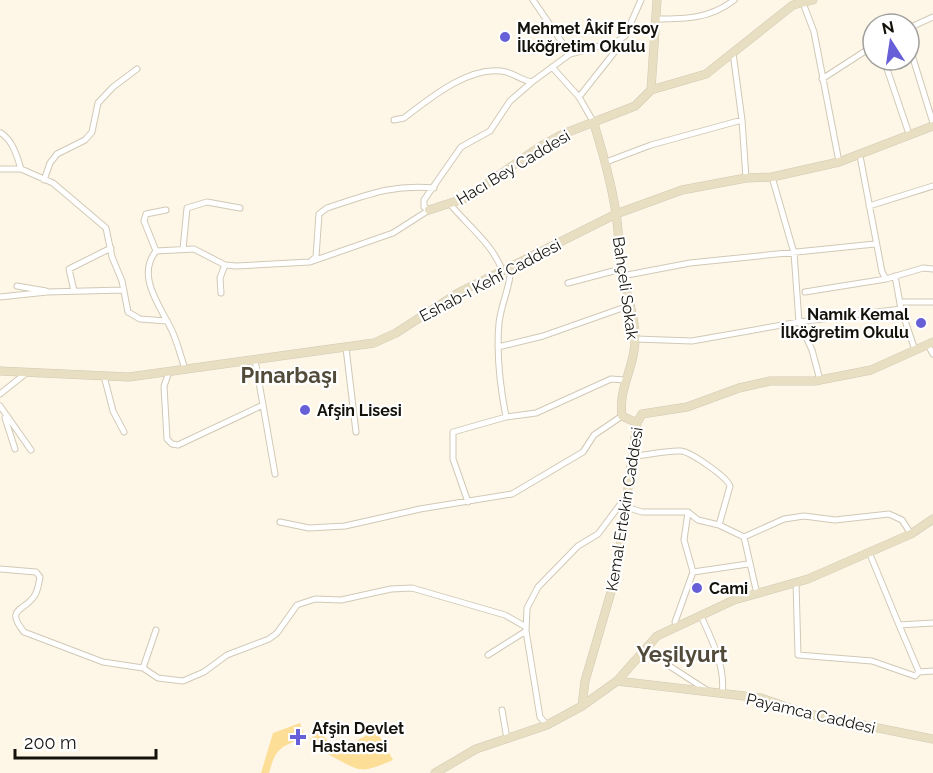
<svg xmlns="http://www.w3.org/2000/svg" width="933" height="773" font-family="Raleway,sans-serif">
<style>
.green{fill:#fcde96}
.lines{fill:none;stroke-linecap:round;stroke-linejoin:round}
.street-casing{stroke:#d1c9b6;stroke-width:7}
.secondary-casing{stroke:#d1c9b6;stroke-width:9}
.street{stroke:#fff;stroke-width:5}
.secondary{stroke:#e8dec1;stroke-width:8}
.poi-dot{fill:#675fd8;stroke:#fff;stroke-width:2}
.labels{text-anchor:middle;stroke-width:4.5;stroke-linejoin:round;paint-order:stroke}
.poi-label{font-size:16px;font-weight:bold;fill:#14120b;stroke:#fff;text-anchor:start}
.street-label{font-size:16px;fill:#14120b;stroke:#fff}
.district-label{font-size:22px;font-weight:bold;fill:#524b3a;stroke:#fff}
</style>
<rect width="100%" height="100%" fill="#fef7e7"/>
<path class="green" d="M 300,723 L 305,737 C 281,747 276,747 269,773 L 261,773 L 273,733 Z
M 376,730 L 393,760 C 361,773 363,773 333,757 C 325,752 316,748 310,739 L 320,731 L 336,752 Z"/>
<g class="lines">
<defs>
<path id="street" d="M 533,0 L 570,54
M 803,3 L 814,32 L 839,162
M 656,19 C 685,19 710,19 734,0
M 909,28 L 933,17
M 909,45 L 933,123
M 733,53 L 742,120 L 746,178
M 884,60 L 909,134
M 552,67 L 579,97 L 594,123
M 822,79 L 873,46
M 579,97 L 617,49 L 618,41
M 394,120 L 404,118 C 429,99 467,67 501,71 C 513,72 520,80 532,82
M 1,133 C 13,141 17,156 21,169
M 860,156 L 882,272 L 886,279 L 923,268 L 933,269
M 606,162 L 651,145 L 742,120
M 0,169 L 21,169 L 53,183 L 106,228 L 112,257 L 122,281 L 128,312 L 140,319 L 167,321
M 772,177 L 794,253 L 799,322 L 812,350 L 820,380
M 44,180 L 50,163 L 57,154 L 85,140 L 92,132 L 98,103 L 113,87 L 137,69
M 450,204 C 469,227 492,243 503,272
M 869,206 L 933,186
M 183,249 L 187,208 L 207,202 L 240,208
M 156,251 L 144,221 L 146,214 L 166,210
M 312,260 L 316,257 L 319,214 L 327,208 C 367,195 392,184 434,188
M 511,268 C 510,288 501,304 499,323 C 496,355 500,386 506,417 L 536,413 L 611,379 L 625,380
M 622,276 L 690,263 L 875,244
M 895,276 L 901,309 L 915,350
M 568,283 L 621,269
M 17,286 L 46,291
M 74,291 L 69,269 L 111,248
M 805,292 L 886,279
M 221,293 L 220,278 L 225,265
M 0,297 L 47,292 L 123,290
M 900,302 L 933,302
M 636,339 L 692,341 L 799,322 L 901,309
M 928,345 L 933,354
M 498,347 L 543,336 L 631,305
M 346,348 L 356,432
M 185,369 C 181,357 178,345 173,333 C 162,308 135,277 156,251 L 194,249 L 225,265 L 236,266 L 310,262 L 393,233 L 429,210 L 424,207 L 424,200 L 461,147 L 490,131 L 510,101 L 532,82 L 570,54 L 618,41 L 625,36 L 641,0
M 169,372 L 164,386 L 167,439 L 172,444 L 178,445 L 263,405 L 255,360
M 104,376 L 113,411 L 124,432
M 0,394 L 25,374
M 263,405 L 275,474
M 0,406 L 31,450
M 5,418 L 15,449
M 634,456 C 650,455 666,450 681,451 C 691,452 727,477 730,486 L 719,525
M 468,502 L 453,459 L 453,432 L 506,417
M 626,507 L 642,512 L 688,512 L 698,520 L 719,525 L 744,537 L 784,519 L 804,516 L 835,520 L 889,514 L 902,520 L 911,534
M 280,522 L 309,528 L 345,526 L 420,509 L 512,494 L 583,452 L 594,435 L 622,416
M 744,537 L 757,594
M 869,552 L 899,625 L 933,623
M 0,569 L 36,572 L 40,577 C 39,582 38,590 35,595 C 25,612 4,607 24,632 L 103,662 L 143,668 L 158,678 L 183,681 L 204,672 L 227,655 L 269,639 L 277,633 L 297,605 L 315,599 L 341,600 L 391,589 L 412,588 L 505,615 L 526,627
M 693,572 L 748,564
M 796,582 L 798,655 L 872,661 L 915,676 L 919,672
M 701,616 C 712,640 726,668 722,694
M 899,625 L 919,672 L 933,671
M 677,627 L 675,622 L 693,572 L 684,540 L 688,512
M 488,655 L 526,631
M 671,667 L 708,691
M 143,668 L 156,630
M 502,710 L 507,739
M 547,725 L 540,717 L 526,631 L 527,608 L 538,587 L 578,546 L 598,534 L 625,498"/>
<path id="secondary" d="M 651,90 L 657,0
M 594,124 C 603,153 611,182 616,213 C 619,233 619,253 622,273 C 626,295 636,317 635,340 C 635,368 618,387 622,416 L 637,423
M 429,210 L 466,198 L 541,146 L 563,134 L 635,106 L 651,90 L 706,74 L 793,5 L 813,0
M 0,371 L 129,377 L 374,343 L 396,333 L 458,293 L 616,214 L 682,190 L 746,178 L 772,177 L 839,162 L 933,126
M 617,681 L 761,698 L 804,713 L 933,739
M 582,706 L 617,681 L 657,636 L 734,600 L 808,579 L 911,534 L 933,519
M 435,773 L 476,749 L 547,725 L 582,706 L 585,681 L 616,575 L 637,423 L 642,414 L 687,407 L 739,388 L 770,381 L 815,381 L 871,370 L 933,342"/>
</defs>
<use href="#street" class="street-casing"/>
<use href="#secondary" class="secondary-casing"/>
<use href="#street" class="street"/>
<use href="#secondary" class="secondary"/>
</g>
<g class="poi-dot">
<circle cx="505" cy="37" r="6"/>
<circle cx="921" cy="323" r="6"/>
<circle cx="305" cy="410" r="6"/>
<circle cx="697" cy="588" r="6"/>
<path d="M295 728h6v6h6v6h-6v6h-6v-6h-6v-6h6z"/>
</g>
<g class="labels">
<g class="poi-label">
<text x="517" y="34">Mehmet Âkif Ersoy<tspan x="517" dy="18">İlköğretim Okulu</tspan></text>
<text x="909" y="320" text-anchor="end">Namık Kemal<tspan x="909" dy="18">İlköğretim Okulu</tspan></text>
<text x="317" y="416">Afşin Lisesi</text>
<text x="709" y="594">Cami</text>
<text x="312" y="734">Afşin Devlet<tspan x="312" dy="18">Hastanesi</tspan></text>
</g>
<g class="street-label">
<text transform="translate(513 167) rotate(-31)" y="6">Hacı Bey Caddesi</text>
<text transform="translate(490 280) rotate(-28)" y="6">Eshab-ı Kehf Caddesi</text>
<text transform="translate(626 288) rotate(82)" y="6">Bahçeli Sokak</text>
<text transform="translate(624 509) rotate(-81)" y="6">Kemal Ertekin Caddesi</text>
<text transform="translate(811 713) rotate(13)" y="6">Payamca Caddesi</text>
</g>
<g class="district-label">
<text x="289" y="383">Pınarbaşı</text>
<text x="682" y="662">Yeşilyurt</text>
</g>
</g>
<g transform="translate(891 42) rotate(348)"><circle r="28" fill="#ffffff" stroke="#a1a09d" stroke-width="1.5"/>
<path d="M0-4.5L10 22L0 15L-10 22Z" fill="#675fd8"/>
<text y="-9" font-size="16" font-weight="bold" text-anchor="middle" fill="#14120b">N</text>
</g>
<path d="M15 749v9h141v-9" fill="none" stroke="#14120b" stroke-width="3"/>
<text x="24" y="749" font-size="18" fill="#14120b" stroke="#ffffff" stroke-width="4.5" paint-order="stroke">200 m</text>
</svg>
